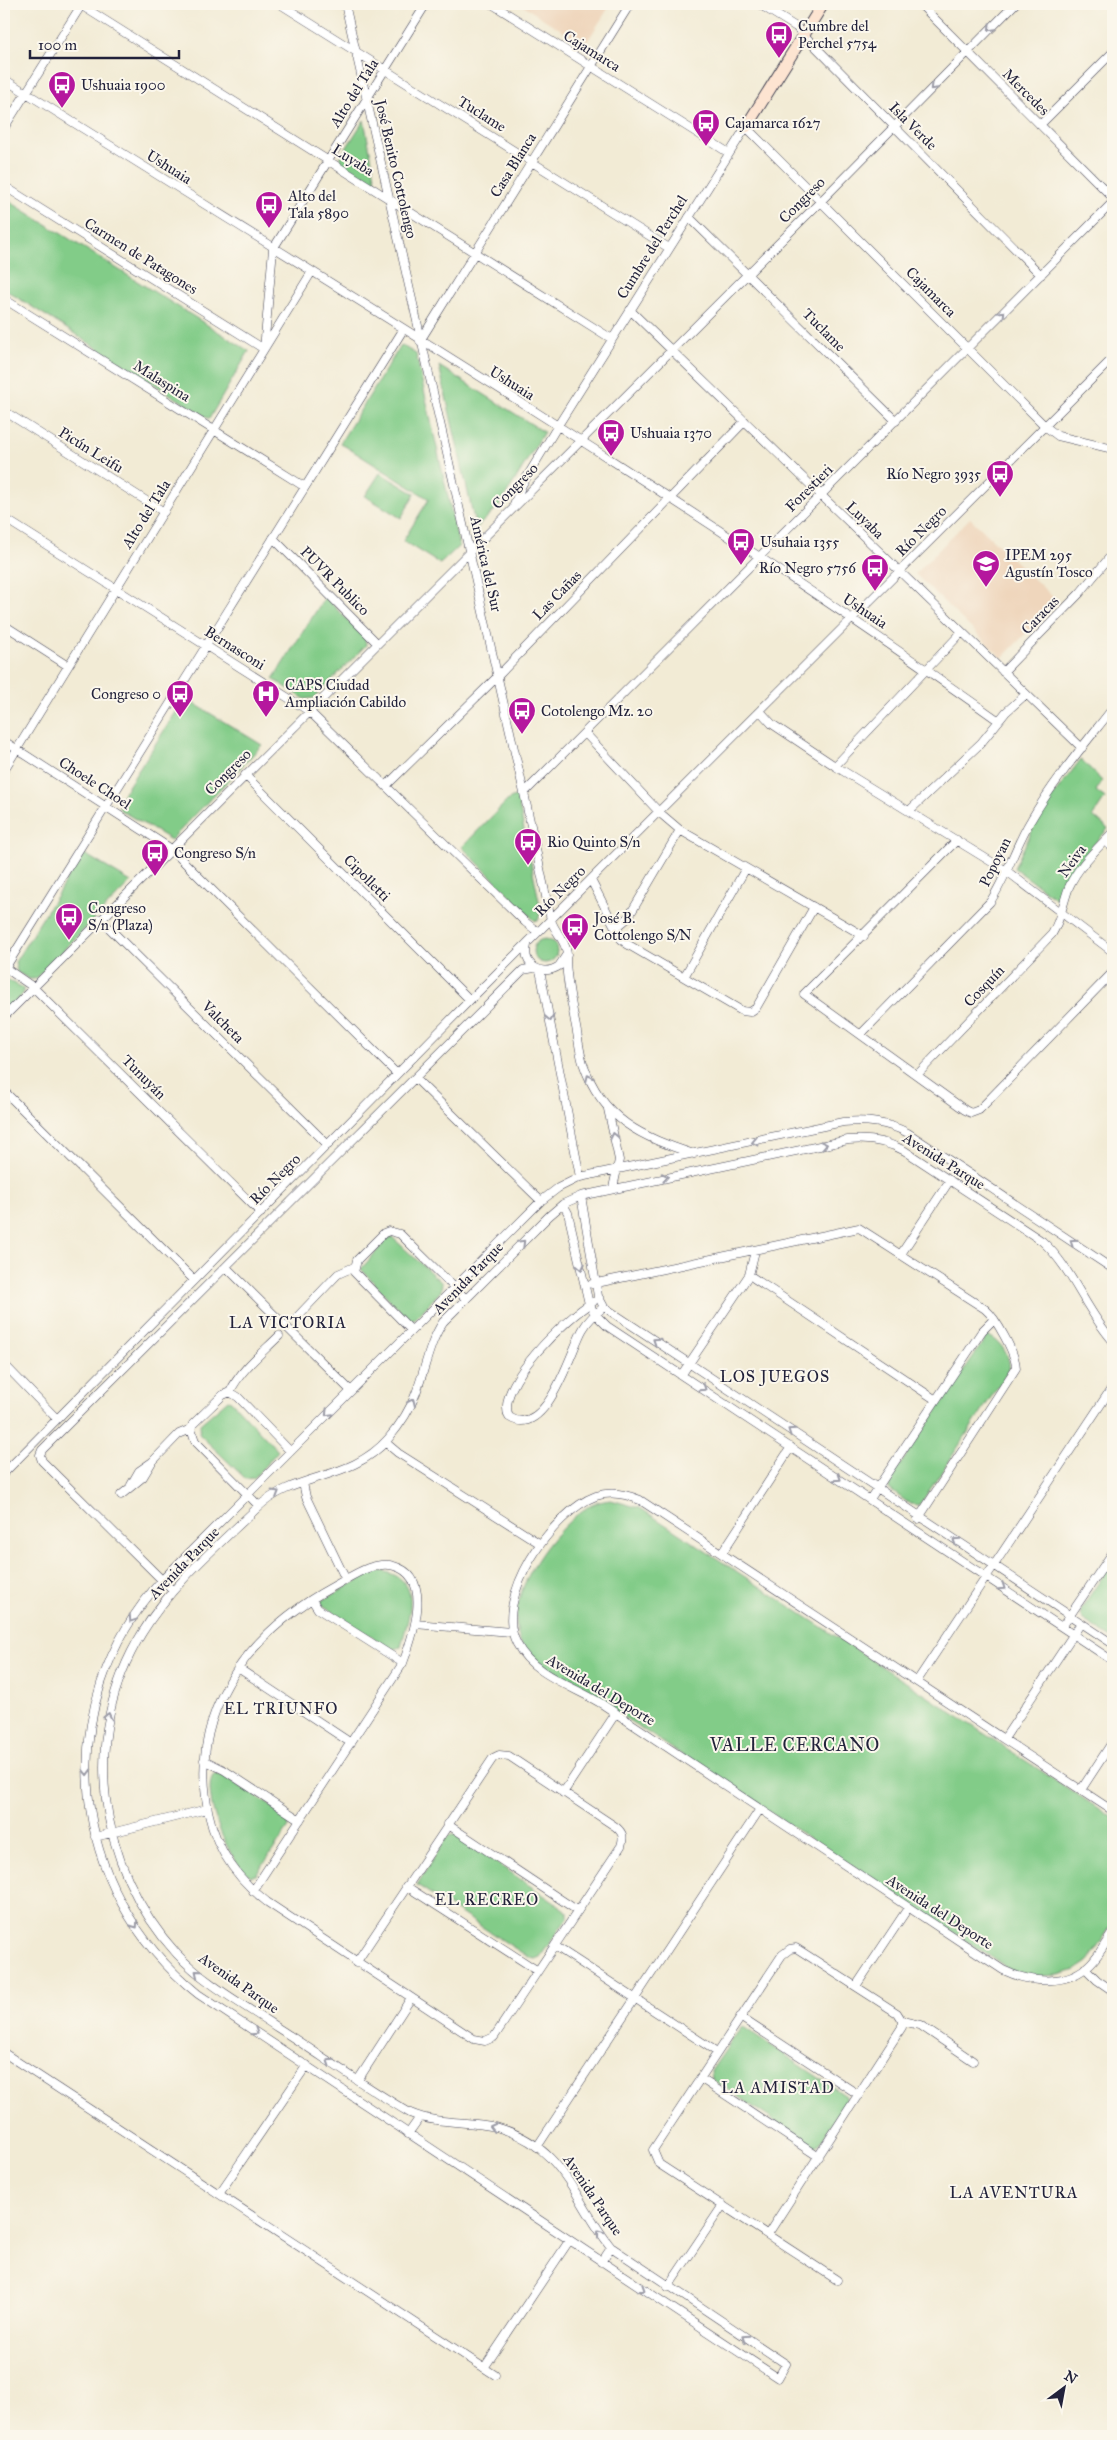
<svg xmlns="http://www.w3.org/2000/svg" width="1117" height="2440" font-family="'IM FELL Great Primer',serif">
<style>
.built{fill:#efd6bc}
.green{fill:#82cc88;stroke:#527762}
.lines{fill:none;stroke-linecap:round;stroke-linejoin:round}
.minor-casing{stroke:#414052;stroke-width:9}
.secondary-casing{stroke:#414052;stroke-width:13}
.minor{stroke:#fff;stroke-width:8}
.secondary{stroke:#fde4d1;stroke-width:11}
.oneway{stroke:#9c9ca7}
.labels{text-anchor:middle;stroke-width:4;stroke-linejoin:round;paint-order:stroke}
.poi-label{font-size:15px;fill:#22223b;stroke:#fbf7ec;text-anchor:start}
.street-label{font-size:15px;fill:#22223b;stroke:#fbf7ec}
.neighbourhood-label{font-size:16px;letter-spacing:1px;fill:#22223b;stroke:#fbf7ec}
.quarter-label{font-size:18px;letter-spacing:1px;fill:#22223b;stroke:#fbf7ec}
</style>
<rect width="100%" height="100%" fill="#fbf7ec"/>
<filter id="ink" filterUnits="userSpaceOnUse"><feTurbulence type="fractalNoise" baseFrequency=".02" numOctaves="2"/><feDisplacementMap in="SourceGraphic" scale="10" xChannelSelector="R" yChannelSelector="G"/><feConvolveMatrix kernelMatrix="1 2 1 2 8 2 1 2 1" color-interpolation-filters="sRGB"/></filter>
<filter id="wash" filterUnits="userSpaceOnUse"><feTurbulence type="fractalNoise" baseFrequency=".0096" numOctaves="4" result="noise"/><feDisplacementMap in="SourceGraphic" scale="20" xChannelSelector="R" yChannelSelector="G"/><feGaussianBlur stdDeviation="1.12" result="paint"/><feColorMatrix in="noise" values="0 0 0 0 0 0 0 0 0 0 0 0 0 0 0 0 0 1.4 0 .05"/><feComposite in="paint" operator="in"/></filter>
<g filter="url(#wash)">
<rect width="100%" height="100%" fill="#f2ebd5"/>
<path class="built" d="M 520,4 L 611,4 L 585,45 Z
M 970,518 L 1057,601 L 1002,658 L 915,574 Z"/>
<path class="green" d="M 364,120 L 377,187 L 338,161 Z
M 4,198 L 249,351 L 209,419 L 4,289 Z
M 401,345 L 416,354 L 459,546 L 440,564 L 403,541 L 429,499 L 340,443 Z
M 439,366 L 544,432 L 500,505 L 476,528 Z
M 380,473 L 415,494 L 401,518 L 365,496 Z
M 325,597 L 365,638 L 366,645 L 314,698 L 305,699 L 273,679 Z
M 185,698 L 262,745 L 171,840 L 120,810 L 118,802 Z
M 1081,759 L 1102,781 L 1096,791 L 1105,798 L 1093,816 L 1108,829 C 1087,852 1067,871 1061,902 L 1014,868 L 1041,812 Z
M 517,796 L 541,910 L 538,921 L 534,920 L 462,847 L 508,800 Z
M 83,853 L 131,882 L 35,979 L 29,979 L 17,972 L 15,962 Z
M533 951a12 12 0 1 1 24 0a12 12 0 1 1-24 0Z
M 8,980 L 23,988 L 23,994 L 4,1014 L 4,981 Z
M 392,1237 L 442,1283 L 441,1291 L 416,1318 L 412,1320 L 406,1317 L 361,1269 L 388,1238 Z
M 987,1336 C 999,1338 1012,1358 1009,1370 L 923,1500 L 919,1505 L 910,1504 L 889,1489 L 890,1480 Z
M 228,1400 L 231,1401 L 278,1451 L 254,1478 L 246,1479 L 199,1434 L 200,1424 Z
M 611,1500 L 640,1508 L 1113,1818 L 1113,1923 L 1088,1962 L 1076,1970 L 1059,1975 L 1042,1976 L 1014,1972 L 584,1691 C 563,1679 538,1670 525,1650 C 495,1606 549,1533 586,1508 C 593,1503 602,1501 611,1500 Z
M 1113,1561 L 1113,1639 L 1082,1619 L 1080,1615 L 1082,1607 Z
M 382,1571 C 425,1580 408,1617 401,1647 L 392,1650 L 321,1604 L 322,1600 L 372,1573 Z
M 214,1774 L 224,1776 L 285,1815 L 289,1827 L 256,1875 L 251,1876 C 230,1867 199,1791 214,1774 Z
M 450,1835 L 456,1835 L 568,1912 L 568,1917 L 540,1957 L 535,1959 L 530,1958 L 417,1885 L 446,1838 Z
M 742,2026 L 846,2096 L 846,2101 L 820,2143 L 816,2146 L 810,2145 L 712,2079 L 711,2071 Z"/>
</g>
<g filter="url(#ink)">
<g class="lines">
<defs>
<path id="minor" d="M 79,4 L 612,339
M 280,4 L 669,248
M 345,4 L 524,793 L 551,920 C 555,933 566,940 567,954 L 559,966 C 542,977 522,966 527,945
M 492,4 L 729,153
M 759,4 L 796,27 L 1041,275
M 920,4 L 1113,198
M 4,79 C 338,289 677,492 999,721
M 1040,125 L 1113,52
M 4,128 L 82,4
M 4,186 L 264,349 L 273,249 L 426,4
M 689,217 L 896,421
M 4,299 L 305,487
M 630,310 L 1082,748
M 420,341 L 630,4
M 4,411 L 164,512
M 514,504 L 522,485 L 557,427 L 746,127 L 1046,427 L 1058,436 L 1113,449
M 4,518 L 309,711 L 525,922 L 538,932
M 273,538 L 377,643
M 4,625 L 68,666
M 1003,672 L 1080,593 L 1113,553
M 761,712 L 772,724 L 835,766 L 1008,872 L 1113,952
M 585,733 L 660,813 L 680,830 L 864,936
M 4,741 L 170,848 L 397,1074
M 835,766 L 962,632
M 4,770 L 311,273
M 245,775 L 470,1000
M 387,785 L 497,677 L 745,421
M 524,793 L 1113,202
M 909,811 L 981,743 L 1006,712 L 1025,695
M 957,840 L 804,994 L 965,1110 L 971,1113 L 979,1110 L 1113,972
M 1105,841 L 1113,848
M 591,880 L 621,939 L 627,944 L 742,1011 L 750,1012 L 756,1008 L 814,907
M 100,919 L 328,1145
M 616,928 L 628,918 L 680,830
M 566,957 C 566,979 571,1000 575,1022 C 578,1035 579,1050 583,1063 C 602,1120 642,1137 694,1154
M 4,967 L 33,987 L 261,1213
M 4,970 L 403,330
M 540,970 L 580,1177
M 684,977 L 746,868
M 4,1017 L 820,202 L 1015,4
M 861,1034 L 990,902 C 1007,877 1015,846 1031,820 C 1054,780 1085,744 1113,708
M 917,1075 L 1052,934 C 1061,919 1063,903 1069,887 C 1078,866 1098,848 1113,832
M 415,1078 L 541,1201
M 4,1091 L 194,1280
M 608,1109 L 619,1160 L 613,1188
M 581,1196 L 598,1296 L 604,1307 L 1113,1644
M 563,1204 L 568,1213 L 589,1304 L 595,1314 L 607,1326 L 1113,1661
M 901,1254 L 950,1180
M 226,1267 L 351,1391
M 1113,1269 L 908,1133 C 887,1122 867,1120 843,1122 L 580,1177 L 558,1188 L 541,1201 L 162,1580 C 48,1705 68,1890 198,1994 L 778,2378 L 786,2364 L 611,2247 C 572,2198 566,2147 496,2127 C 467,2120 438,2125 410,2113 C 365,2087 322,2056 278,2028 C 244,2005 205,1984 177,1954 C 97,1866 79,1735 142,1633 C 171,1585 216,1547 256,1509 C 295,1471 349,1483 388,1439 C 400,1425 410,1410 416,1393 C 425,1370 429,1343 443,1322 L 549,1216 L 563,1204 L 581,1196 L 848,1140 C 868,1138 887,1141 905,1151 L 1042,1241 C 1073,1269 1085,1310 1113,1341
M 749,1275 L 936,1400
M 592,1284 L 859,1228 L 985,1309 C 996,1318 1016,1354 1016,1368 L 918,1519
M 593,1302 C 568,1316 494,1386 509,1417 C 547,1441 571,1349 583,1329 C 588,1320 596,1313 604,1307
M 297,1317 L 338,1274 L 354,1267
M 411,1330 L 354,1272 L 357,1260 L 384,1233 L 389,1231 L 400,1234 L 466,1299
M 4,1364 L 57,1419
M 682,1374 L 749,1275 L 755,1251
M 230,1392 C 241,1369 261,1354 279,1336
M 385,1442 L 398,1453 L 539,1543
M 152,1462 L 179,1434 L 191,1429
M 4,1473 L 470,1000 L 1113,358
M 303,1483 L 306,1497 L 346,1580
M 121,1495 L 143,1477 L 152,1462 L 139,1471 L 131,1485
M 870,1499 L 982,1331 L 994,1319
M 259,1506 L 195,1441 L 191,1429 L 193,1424 L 223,1395 L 230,1392 L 238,1397 L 290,1451
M 722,1553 L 791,1447
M 173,1591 L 42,1461 L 40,1455 L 42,1450 L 516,977 L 523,970 L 534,968
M 312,1600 L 318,1609 L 403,1663
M 415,1624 L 511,1632
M 1062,1627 L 1113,1552
M 238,1668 L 351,1743
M 917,1681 L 1113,1386
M 1004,1739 L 1081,1623
M 204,1760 L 224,1770 L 300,1820
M 1081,1790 L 1113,1741
M 563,1793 L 616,1713
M 1113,1811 L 640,1500 C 626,1494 611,1491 596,1496 C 552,1512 492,1599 517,1644 C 533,1675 573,1686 602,1704 L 1003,1970 C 1030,1983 1068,1987 1091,1963 C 1100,1954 1106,1942 1113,1932
M 447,1824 L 578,1911
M 95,1837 L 207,1809
M 406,1886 L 538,1971
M 253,1891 L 403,1663 C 413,1636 434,1577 394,1566 C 373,1560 351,1577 334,1586 C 255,1629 193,1702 206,1798 C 211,1841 232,1875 267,1902 L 474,2039 L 485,2041 L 494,2037 L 621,1846 C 624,1837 623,1833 616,1827 L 509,1756 L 499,1755 L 493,1758 L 356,1963
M 555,1946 L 717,2052
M 1085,1968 L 1097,1980 L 1113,1991
M 856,1986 L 908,1908
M 740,2017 L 859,2095
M 902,2021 L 920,2025 L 973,2061
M 4,2053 L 495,2375
M 700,2078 L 819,2157
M 358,2080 L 411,1998
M 408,2134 L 420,2117
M 537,2147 L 760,1809
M 219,2194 L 307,2065
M 768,2234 L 902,2027 L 902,2021 L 897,2013 L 796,1948 L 790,1949 L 782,1955 L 653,2150 L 659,2164 L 837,2280
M 601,2262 L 611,2247
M 668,2287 L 723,2205
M 484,2368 L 569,2241"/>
<path id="secondary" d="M 746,127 L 823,4"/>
</defs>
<use href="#minor" class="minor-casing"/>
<use href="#secondary" class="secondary-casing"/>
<use href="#minor" class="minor"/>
<use href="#secondary" class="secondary"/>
</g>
<defs><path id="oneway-chevron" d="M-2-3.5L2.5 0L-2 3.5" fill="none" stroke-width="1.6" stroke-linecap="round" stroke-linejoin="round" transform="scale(1.25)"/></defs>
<g class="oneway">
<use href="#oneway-chevron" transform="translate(991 28) rotate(134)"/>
<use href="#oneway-chevron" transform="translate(933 87) rotate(135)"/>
<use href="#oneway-chevron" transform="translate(1002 314) rotate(-45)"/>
<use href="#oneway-chevron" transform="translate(550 1018) rotate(79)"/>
<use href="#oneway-chevron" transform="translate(589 1078) rotate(-115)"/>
<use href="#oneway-chevron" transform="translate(614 1136) rotate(-102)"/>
<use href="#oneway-chevron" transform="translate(755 1142) rotate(168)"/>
<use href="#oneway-chevron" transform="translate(824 1145) rotate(-12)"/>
<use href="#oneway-chevron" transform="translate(665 1177) rotate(-11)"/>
<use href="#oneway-chevron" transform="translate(1073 1242) rotate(-146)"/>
<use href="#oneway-chevron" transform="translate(522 1243) rotate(-45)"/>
<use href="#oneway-chevron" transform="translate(581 1267) rotate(77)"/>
<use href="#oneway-chevron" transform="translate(656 1341) rotate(-147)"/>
<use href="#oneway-chevron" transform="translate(703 1388) rotate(34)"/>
<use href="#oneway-chevron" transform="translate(412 1402) rotate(-65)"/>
<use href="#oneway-chevron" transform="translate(328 1413) rotate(135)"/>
<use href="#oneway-chevron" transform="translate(791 1431) rotate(-146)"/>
<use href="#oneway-chevron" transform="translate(838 1478) rotate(33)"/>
<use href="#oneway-chevron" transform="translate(276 1493) rotate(-31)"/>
<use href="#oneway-chevron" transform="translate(956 1541) rotate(-147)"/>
<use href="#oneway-chevron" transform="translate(1002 1587) rotate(34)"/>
<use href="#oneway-chevron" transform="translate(132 1619) rotate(124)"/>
<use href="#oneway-chevron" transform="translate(108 1716) rotate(-78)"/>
<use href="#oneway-chevron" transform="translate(87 1772) rotate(89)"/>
<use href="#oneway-chevron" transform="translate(135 1925) rotate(55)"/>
<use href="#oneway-chevron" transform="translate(198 1973) rotate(-141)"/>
<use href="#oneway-chevron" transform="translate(255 2032) rotate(33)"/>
<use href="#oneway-chevron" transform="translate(330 2062) rotate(-147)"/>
<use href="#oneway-chevron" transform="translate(493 2127) rotate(-166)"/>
<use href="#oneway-chevron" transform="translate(600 2233) rotate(-127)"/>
<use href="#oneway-chevron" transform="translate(642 2289) rotate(33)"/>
<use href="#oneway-chevron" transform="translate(745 2338) rotate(-147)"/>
</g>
</g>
<defs>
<symbol id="bus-pin" viewBox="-11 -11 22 30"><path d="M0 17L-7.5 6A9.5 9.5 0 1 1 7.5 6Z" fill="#b5179e" stroke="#fbf7ec"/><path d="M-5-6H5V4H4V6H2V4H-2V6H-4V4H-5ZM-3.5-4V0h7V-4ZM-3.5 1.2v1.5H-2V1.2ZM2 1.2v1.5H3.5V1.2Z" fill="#fff"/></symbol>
<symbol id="school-pin" viewBox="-11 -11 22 30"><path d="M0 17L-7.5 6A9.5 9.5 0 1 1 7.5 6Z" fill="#b5179e" stroke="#fbf7ec"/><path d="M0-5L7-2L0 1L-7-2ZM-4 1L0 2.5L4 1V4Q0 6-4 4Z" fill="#fff"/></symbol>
<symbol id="hospital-pin" viewBox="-11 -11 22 30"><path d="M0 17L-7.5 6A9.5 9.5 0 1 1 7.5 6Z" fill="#b5179e" stroke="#fbf7ec"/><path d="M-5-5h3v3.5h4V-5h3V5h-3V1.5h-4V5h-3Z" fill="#fff"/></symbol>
</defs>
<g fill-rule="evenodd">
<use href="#bus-pin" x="763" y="19" width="32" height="43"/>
<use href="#bus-pin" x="46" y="69" width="32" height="43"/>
<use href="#bus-pin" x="690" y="107" width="32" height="43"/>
<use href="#bus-pin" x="253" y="189" width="32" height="43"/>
<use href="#bus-pin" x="595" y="417" width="32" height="43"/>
<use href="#bus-pin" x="984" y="458" width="32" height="43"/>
<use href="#bus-pin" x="725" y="526" width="32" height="43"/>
<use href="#school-pin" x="970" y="548" width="32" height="43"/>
<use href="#bus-pin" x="859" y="552" width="32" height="43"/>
<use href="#bus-pin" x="164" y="678" width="32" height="43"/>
<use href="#hospital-pin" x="250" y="678" width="32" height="43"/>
<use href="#bus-pin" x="506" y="695" width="32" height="43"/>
<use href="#bus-pin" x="512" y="826" width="32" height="43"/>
<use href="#bus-pin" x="139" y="837" width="32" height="43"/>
<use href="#bus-pin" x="53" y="901" width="32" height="43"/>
<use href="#bus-pin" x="559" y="911" width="32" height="43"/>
</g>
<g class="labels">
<g class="poi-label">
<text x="798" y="31">Cumbre del<tspan x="798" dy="17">Perchel 5754</tspan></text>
<text x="81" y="90">Ushuaia 1900</text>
<text x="725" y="128">Cajamarca 1627</text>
<text x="288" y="201">Alto del<tspan x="288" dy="17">Tala 5890</tspan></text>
<text x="630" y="438">Ushuaia 1370</text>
<text x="981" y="479" text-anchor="end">Río Negro 3935</text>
<text x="760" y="547">Usuhaia 1355</text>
<text x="1005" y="560">IPEM 295<tspan x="1005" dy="17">Agustín Tosco</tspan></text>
<text x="856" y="573" text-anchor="end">Río Negro 5756</text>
<text x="285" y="690">CAPS Ciudad<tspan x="285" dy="17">Ampliación Cabildo</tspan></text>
<text x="161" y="699" text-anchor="end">Congreso 0</text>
<text x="541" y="716">Cotolengo Mz. 20</text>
<text x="547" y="847">Rio Quinto S/n</text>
<text x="174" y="858">Congreso S/n</text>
<text x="88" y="913">Congreso<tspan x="88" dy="17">S/n (Plaza)</tspan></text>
<text x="594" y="923">José B.<tspan x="594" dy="17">Cottolengo S/N</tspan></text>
</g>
<g class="street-label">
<text transform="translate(592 51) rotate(32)" y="5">Cajamarca</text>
<text transform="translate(1026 92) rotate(45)" y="5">Mercedes</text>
<text transform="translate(354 93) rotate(-58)" y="5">Alto del Tala</text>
<text transform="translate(482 114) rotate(32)" y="5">Tuclame</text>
<text transform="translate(913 126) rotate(45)" y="5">Isla Verde</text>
<text transform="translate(353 160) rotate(32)" y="5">Luyaba</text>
<text transform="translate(513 165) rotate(-58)" y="5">Casa Blanca</text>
<text transform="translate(169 167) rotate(32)" y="5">Ushuaia</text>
<text transform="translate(396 169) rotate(77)" y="5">José Benito Cottolengo</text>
<text transform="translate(802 200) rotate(-45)" y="5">Congreso</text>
<text transform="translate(652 247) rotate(-58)" y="5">Cumbre del Perchel</text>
<text transform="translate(141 256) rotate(32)" y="5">Carmen de Patagones</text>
<text transform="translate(931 292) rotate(45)" y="5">Cajamarca</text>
<text transform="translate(824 330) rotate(45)" y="5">Tuclame</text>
<text transform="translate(162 381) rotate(32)" y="5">Malaspina</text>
<text transform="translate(512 383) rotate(32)" y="5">Ushuaia</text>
<text transform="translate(91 450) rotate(32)" y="5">Picún Leifu</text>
<text transform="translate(515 486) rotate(-45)" y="5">Congreso</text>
<text transform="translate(809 488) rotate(-45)" y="5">Forestieri</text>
<text transform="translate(146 514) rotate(-58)" y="5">Alto del Tala</text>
<text transform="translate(865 520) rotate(44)" y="5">Luyaba</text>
<text transform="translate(921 531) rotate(-45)" y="5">Río Negro</text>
<text transform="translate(486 564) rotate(77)" y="5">América del Sur</text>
<text transform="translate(335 581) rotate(45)" y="5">PUVR Publico</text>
<text transform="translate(557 595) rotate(-46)" y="5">Las Cañas</text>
<text transform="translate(865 611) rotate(34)" y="5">Ushuaia</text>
<text transform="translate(1040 615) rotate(-46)" y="5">Caracas</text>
<text transform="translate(235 648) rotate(32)" y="5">Bernasconi</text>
<text transform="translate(228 772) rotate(-45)" y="5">Congreso</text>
<text transform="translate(95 783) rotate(33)" y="5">Choele Choel</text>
<text transform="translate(1072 861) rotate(-54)" y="5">Neiva</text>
<text transform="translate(995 862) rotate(-64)" y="5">Popoyan</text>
<text transform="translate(367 878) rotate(45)" y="5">Cipolletti</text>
<text transform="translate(560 891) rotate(-45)" y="5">Río Negro</text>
<text transform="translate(984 986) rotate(-46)" y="5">Cosquín</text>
<text transform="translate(223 1022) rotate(45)" y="5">Valcheta</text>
<text transform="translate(144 1077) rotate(45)" y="5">Tunuyán</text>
<text transform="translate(944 1161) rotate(32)" y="5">Avenida Parque</text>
<text transform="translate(275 1179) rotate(-45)" y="5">Río Negro</text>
<text transform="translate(468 1278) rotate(-46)" y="5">Avenida Parque</text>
<text transform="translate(184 1563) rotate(-46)" y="5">Avenida Parque</text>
<text transform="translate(601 1690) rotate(31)" y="5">Avenida del Deporte</text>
<text transform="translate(940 1912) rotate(33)" y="5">Avenida del Deporte</text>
<text transform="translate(239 1983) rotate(35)" y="5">Avenida Parque</text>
<text transform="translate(593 2195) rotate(56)" y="5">Avenida Parque</text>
</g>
<g class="neighbourhood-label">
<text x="288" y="1328">LA VICTORIA</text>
<text x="775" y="1382">LOS JUEGOS</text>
<text x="281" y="1714">EL TRIUNFO</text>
<text x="487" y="1905">EL RECREO</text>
<text x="778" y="2093">LA AMISTAD</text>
<text x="1014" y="2198">LA AVENTURA</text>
</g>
<g class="quarter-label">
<text x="795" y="1751">VALLE CERCANO</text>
</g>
</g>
<rect width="1117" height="2440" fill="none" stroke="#fbf7ec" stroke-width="20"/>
<g transform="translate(1064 2388) rotate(32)" stroke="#fbf7ec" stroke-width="4" paint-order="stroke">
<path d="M0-4L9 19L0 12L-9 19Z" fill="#22223b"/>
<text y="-8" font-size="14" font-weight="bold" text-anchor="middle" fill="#22223b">N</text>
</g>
<path d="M30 50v8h149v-8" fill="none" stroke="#22223b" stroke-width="2.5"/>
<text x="38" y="50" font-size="15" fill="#22223b" stroke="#fbf7ec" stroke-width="4" paint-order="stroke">100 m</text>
</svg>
